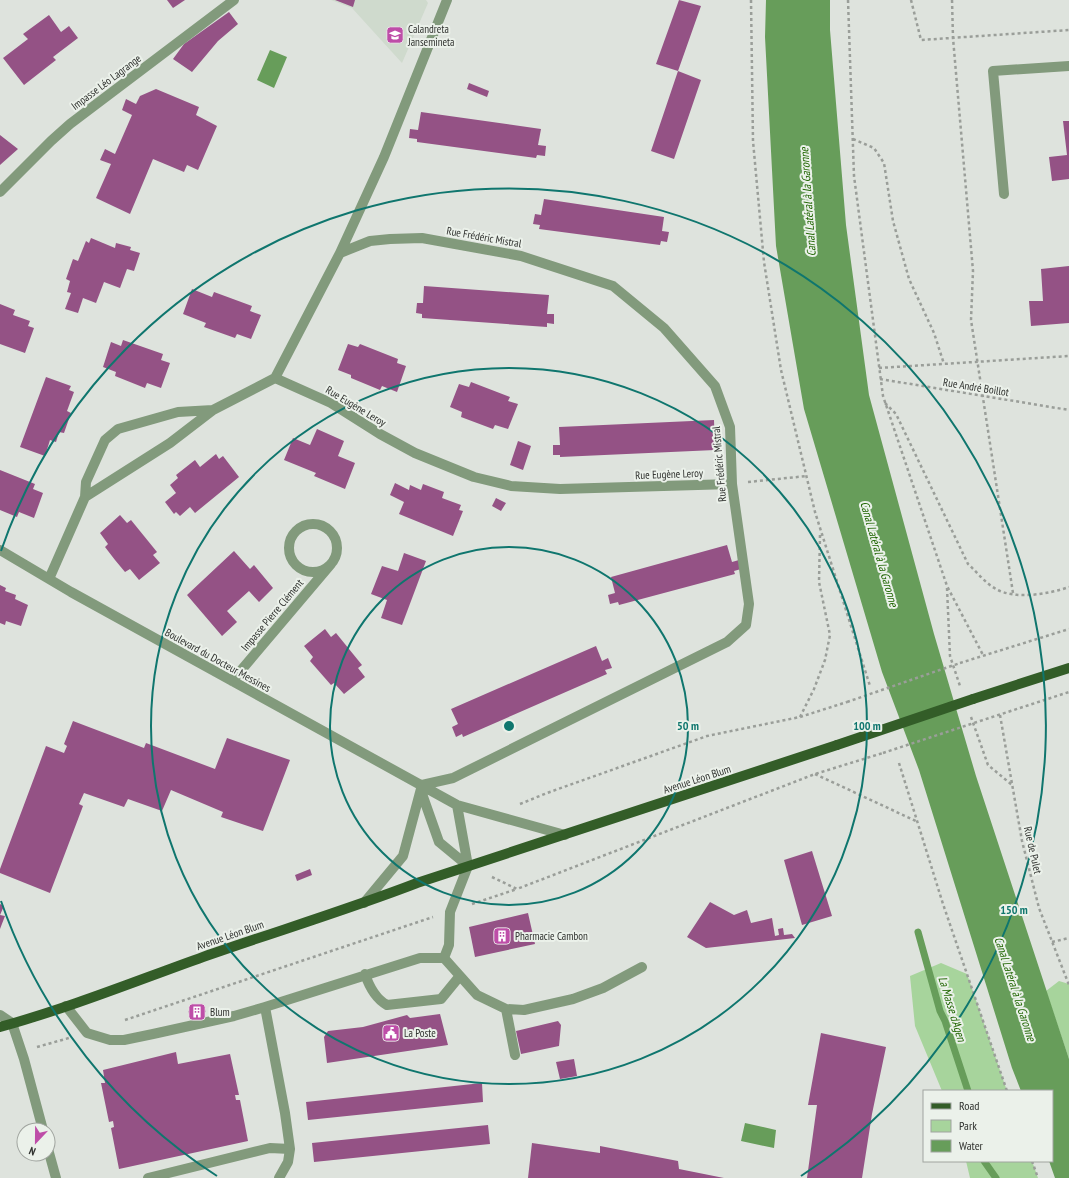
<svg xmlns="http://www.w3.org/2000/svg" width="1069" height="1178" font-family="'PT Sans Narrow',sans-serif">
<style>
.built{fill:#cfdacd}
.green{fill:#a7d49c}
.water{fill:#679d5a}
.lines{fill:none;stroke-linecap:round;stroke-linejoin:round}
.stream{stroke:#679d5a;stroke-width:7}
.building{fill:#945285}
.path{stroke:#9a9e99;stroke-width:2.5;stroke-dasharray:3 3;stroke-linecap:butt}
.service{stroke:#829a7c;stroke-width:10}
.minor{stroke:#829a7c;stroke-width:10}
.primary{stroke:#335d28;stroke-width:10}
.path-bridge{stroke:#9a9e99;stroke-width:2.5;stroke-dasharray:3 3;stroke-linecap:butt}
.primary-bridge{stroke:#335d28;stroke-width:10}
.ring{fill:none;stroke:#0f766e;stroke-width:2}
.labels{text-anchor:middle;stroke-width:4;stroke-linejoin:round;paint-order:stroke}
.poi-label{font-size:11px;fill:#2f312e;stroke:#ebf1ea;text-anchor:start}
.street-label{font-size:11px;fill:#2f312e;stroke:#ebf1ea}
.water-label{font-size:12px;font-style:italic;fill:#1f6501;stroke:#ebf1ea}
.centre{fill:#0f766e;stroke:#ebf1ea;stroke-width:2}
.ring-label{font-size:12px;text-anchor:middle;font-weight:bold;fill:#0f766e;stroke:#ebf1ea;stroke-width:4;stroke-linejoin:round;paint-order:stroke}
</style>
<rect width="100%" height="100%" fill="#dee3dd"/>
<path class="built" d="M 331,0 L 426,0 L 428,3 L 402,63 L 352,8 Z"/>
<path class="green" d="M 941,963 L 967,974 L 1007,1091 L 942,1091 L 915,1026 L 910,976 Z
M 1059,981 L 1069,984 L 1069,1059 L 1046,991 Z
M 966,1161 L 1032,1161 L 1038,1178 L 970,1178 Z"/>
<path class="water" d="M 766,0 L 830,0 L 830,30 L 846,225 L 869,395 L 934,634 L 976,776 L 1069,1059 L 1069,1178 L 1055,1178 L 1049,1161 L 1052,1161 L 1052,1091 L 1021,1091 L 1012,1068 L 919,770 L 882,672 L 804,409 L 776,246 L 765,37 Z
M 270,50 L 287,57 L 274,88 L 257,80 Z
M 745,1123 L 776,1130 L 774,1148 L 741,1141 Z"/>
<g class="lines">
<path class="stream" d="M 918,932 L 940,1011 L 945,1021 L 968,1091
M 984,1161 L 996,1178"/>
</g>
<path class="building" d="M 167,0 L 185,0 L 173,8 Z
M 335,0 L 355,0 L 353,7 Z
M 679,0 L 701,6 L 678,71 L 656,64 Z
M 229,12 L 238,24 L 218,41 L 192,72 L 173,59 L 184,44 Z
M 49,15 L 61,32 L 69,26 L 78,38 L 53,57 L 56,60 L 24,85 L 3,58 L 28,39 L 23,34 Z
M 678,71 L 701,80 L 674,159 L 651,151 Z
M 469,83 L 489,91 L 487,97 L 467,89 Z
M 156,89 L 199,107 L 196,115 L 217,126 L 198,170 L 187,165 L 184,172 L 153,159 L 130,214 L 96,198 L 111,164 L 100,160 L 105,149 L 115,154 L 132,115 L 122,110 L 126,99 L 136,104 L 140,96 Z
M 421,112 L 541,129 L 538,145 L 546,146 L 545,156 L 537,155 L 536,158 L 417,142 L 417,139 L 409,138 L 410,129 L 418,130 Z
M 1063,121 L 1069,121 L 1069,179 L 1052,181 L 1049,157 L 1067,155 Z
M 0,135 L 18,149 L 0,165 Z
M 544,199 L 664,217 L 662,231 L 669,232 L 667,242 L 661,241 L 660,245 L 539,229 L 540,225 L 533,224 L 535,214 L 541,215 Z
M 91,238 L 115,248 L 116,243 L 131,247 L 130,250 L 140,253 L 134,271 L 127,269 L 120,288 L 104,282 L 96,303 L 83,298 L 78,313 L 65,309 L 71,293 L 67,292 L 70,281 L 66,279 L 73,259 L 78,261 L 86,241 L 89,243 Z
M 1069,266 L 1069,323 L 1031,326 L 1029,301 L 1043,301 L 1041,269 Z
M 424,286 L 549,295 L 547,314 L 554,314 L 554,324 L 547,323 L 547,327 L 422,318 L 422,314 L 416,313 L 417,303 L 423,303 Z
M 192,289 L 212,297 L 214,292 L 252,306 L 250,311 L 261,315 L 251,339 L 237,334 L 235,338 L 204,327 L 206,323 L 183,314 Z
M 0,304 L 15,310 L 13,315 L 30,321 L 28,326 L 34,328 L 25,353 L 0,344 Z
M 123,340 L 163,354 L 161,360 L 170,363 L 161,388 L 147,383 L 145,388 L 115,376 L 116,372 L 103,367 L 111,342 L 121,346 Z
M 348,344 L 358,347 L 360,344 L 398,359 L 397,363 L 406,366 L 397,392 L 382,386 L 380,390 L 351,378 L 351,375 L 338,370 Z
M 46,377 L 71,386 L 69,390 L 74,392 L 67,411 L 71,413 L 64,433 L 59,432 L 56,442 L 50,440 L 45,456 L 20,447 Z
M 471,382 L 510,397 L 508,401 L 518,404 L 508,429 L 495,425 L 493,429 L 461,417 L 462,412 L 450,407 L 459,384 L 469,387 Z
M 714,420 L 715,450 L 560,457 L 560,455 L 553,455 L 553,445 L 560,445 L 559,427 Z
M 317,429 L 344,441 L 338,456 L 355,463 L 345,489 L 314,476 L 316,473 L 284,460 L 293,438 L 310,445 Z
M 518,441 L 531,446 L 523,470 L 510,465 Z
M 216,454 L 219,459 L 223,456 L 239,477 L 195,513 L 190,507 L 180,516 L 176,512 L 174,514 L 165,502 L 176,493 L 170,485 L 178,478 L 176,475 L 195,460 L 200,467 Z
M 0,470 L 35,484 L 33,489 L 43,493 L 34,518 L 19,512 L 17,517 L 0,510 Z
M 395,483 L 409,490 L 410,485 L 421,490 L 423,484 L 444,492 L 442,498 L 461,505 L 459,510 L 463,511 L 453,536 L 399,514 L 404,502 L 390,495 Z
M 496,498 L 506,503 L 501,511 L 492,506 Z
M 120,515 L 127,523 L 131,520 L 157,552 L 153,555 L 160,563 L 139,580 L 130,569 L 125,572 L 115,560 L 105,547 L 108,544 L 100,533 Z
M 727,545 L 732,562 L 739,560 L 741,569 L 734,571 L 735,574 L 619,605 L 618,602 L 610,604 L 608,595 L 615,593 L 611,577 Z
M 234,551 L 250,569 L 254,565 L 273,588 L 259,602 L 249,591 L 227,611 L 237,622 L 222,636 L 187,595 Z
M 404,553 L 426,561 L 402,625 L 381,618 L 387,600 L 371,594 L 382,566 L 398,571 Z
M 0,585 L 6,588 L 5,591 L 16,595 L 15,599 L 28,605 L 21,626 L 6,621 L 5,625 L 0,623 Z
M 325,629 L 331,637 L 336,633 L 362,665 L 358,668 L 365,677 L 344,694 L 334,683 L 331,685 L 310,661 L 313,657 L 304,646 Z
M 596,646 L 602,661 L 608,658 L 612,668 L 605,670 L 607,674 L 463,737 L 462,734 L 456,737 L 452,727 L 458,724 L 451,709 Z
M 73,721 L 144,748 L 146,743 L 215,769 L 227,738 L 290,760 L 263,831 L 221,817 L 223,812 L 171,790 L 162,811 L 128,799 L 124,807 L 84,793 L 79,804 L 83,806 L 50,893 L 0,873 L 0,869 L 46,746 L 64,753 L 67,746 L 64,744 Z
M 812,851 L 832,916 L 802,925 L 784,860 Z
M 310,869 L 312,875 L 297,881 L 295,875 Z
M 710,902 L 734,915 L 747,910 L 751,923 L 772,918 L 775,936 L 779,935 L 778,929 L 783,928 L 784,935 L 792,934 L 795,938 L 706,948 L 687,937 Z
M 0,904 L 4,906 L 0,915 L 5,916 L 0,929 Z
M 528,913 L 535,944 L 475,957 L 469,927 Z
M 204,1006 L 206,1012 L 190,1017 L 188,1011 Z
M 440,1014 L 448,1045 L 327,1063 L 324,1037 L 328,1031 L 363,1027 L 407,1015 L 410,1018 Z
M 558,1021 L 561,1025 L 559,1046 L 521,1054 L 516,1031 Z
M 821,1033 L 886,1047 L 872,1114 L 862,1178 L 807,1178 L 817,1105 L 808,1105 Z
M 176,1052 L 178,1064 L 230,1054 L 239,1095 L 235,1095 L 236,1100 L 240,1100 L 248,1141 L 119,1169 L 111,1128 L 114,1127 L 113,1121 L 109,1122 L 101,1083 L 105,1083 L 103,1070 Z
M 574,1059 L 577,1076 L 560,1079 L 556,1062 Z
M 482,1083 L 483,1102 L 308,1120 L 306,1102 Z
M 488,1125 L 490,1144 L 314,1162 L 312,1143 Z
M 532,1143 L 600,1153 L 600,1146 L 678,1161 L 679,1169 L 724,1178 L 528,1178 Z"/>
<g class="lines">
<path class="path" d="M 751,0 L 753,141 L 764,262 L 781,370 L 815,512 L 870,686
M 848,0 L 854,176 L 883,396 L 947,586 L 983,655
M 911,0 L 921,40 L 1069,30
M 952,0 L 953,38 L 973,271 L 971,320 L 1013,593
M 853,139 L 874,148 L 884,163 L 893,221 L 909,279 L 934,333 L 944,364
M 879,368 L 1069,356
M 880,379 L 1069,410
M 885,403 L 896,414 L 968,564 C 977,572 985,583 996,589 C 1015,600 1049,594 1069,587
M 748,482 L 807,476
M 947,588 L 950,656 L 960,686
M 960,663 L 1069,629
M 1000,715 L 1022,841 L 1039,908 L 1069,985
M 800,717 L 814,689 L 825,660 L 830,635 L 819,582 L 820,535
M 971,717 L 988,765 L 1012,785
M 980,721 L 1069,692
M 899,763 L 943,904 L 1007,1091
M 815,774 L 918,822
M 520,804 L 547,793 L 707,736 L 800,717 L 847,702
M 492,877 L 517,889 L 815,774 L 883,753
M 472,904 L 517,889
M 1052,942 L 1069,938
M 125,1020 L 433,917
M 37,1047 L 69,1038
M 1032,1161 L 1038,1178"/>
<path class="service" d="M 1004,194 L 993,71 L 1069,66
M 444,958 L 477,995 L 506,1009 L 524,1010 L 573,999 L 603,988 L 642,967
M 365,974 C 369,986 376,999 387,1005 L 441,999 L 459,977
M 66,1006 L 87,1033 L 110,1040 L 124,1040 L 153,1034 L 234,1016 L 265,1007
M 506,1009 L 515,1055
M 0,1015 L 12,1023
M 148,1178 L 270,1148 L 290,1149
M 279,1178 L 288,1162 L 290,1149 L 285,1113 L 265,1007 L 420,958 L 444,958 L 449,945 L 450,912 L 468,866"/>
<path class="minor" d="M 0,192 L 51,141 L 70,124 L 234,0
M 340,253 L 370,241 L 390,239 L 422,238 L 521,256 L 613,286 L 664,328 L 715,386 L 730,427 L 732,484 L 749,604 L 746,625 L 727,642 L 453,778 L 422,785
M 275,378 L 340,253 L 384,157 L 447,0
M 85,497 L 86,482 L 105,440 L 118,429 L 178,412 L 213,410
M289 548a24 24 0 1 1 48 0a24 24 0 1 1-48 0Z
M 0,550 L 71,592 L 457,805 L 565,835
M 49,579 L 85,497 L 170,443 L 213,410 L 275,378 L 331,403 L 380,434 L 415,453 L 474,477 L 511,486 L 560,489 L 732,484
M 232,681 L 331,564
M 421,791 L 439,842 L 468,866
M 457,805 L 468,866
M 364,903 L 403,856 L 422,785
M 12,1023 L 24,1059 L 43,1130
M 48,1149 L 56,1178"/>
<path class="primary" d="M 973,699 L 1069,668
M 0,1027 C 69,1008 136,981 203,957 C 274,932 347,910 417,883 L 837,745"/>
<path class="path-bridge" d="M 847,702 L 960,663
M 883,753 L 980,721"/>
<path class="primary-bridge" d="M 837,745 L 973,699"/>
</g>
<g class="ring">
<circle cx="509" cy="726" r="179"/>
<circle cx="509" cy="726" r="358"/>
<path d="M217 1176A537 537 0 0 1 1 901M1 551A537 537 0 1 1 801 1176"/>
</g>
<defs>
<symbol id="school-square" viewBox="-11 -11 22 22"><rect x="-9" y="-9" width="18" height="18" rx="4" fill="#be4da8" stroke="#ebf1ea"/><path d="M0-5L7-2L0 1L-7-2ZM-4 1L0 2.5L4 1V4Q0 6-4 4Z" fill="#fff"/></symbol>
<symbol id="building-square" viewBox="-11 -11 22 22"><rect x="-9" y="-9" width="18" height="18" rx="4" fill="#be4da8" stroke="#ebf1ea"/><path d="M-4-6H4V6H1V3H-1V6H-4ZM-2.5-4.3h1.7v1.8h-1.7ZM.8-4.3h1.7v1.8H.8ZM-2.5-1h1.7V.8h-1.7ZM.8-1h1.7V.8H.8Z" fill="#fff"/></symbol>
<symbol id="civic-square" viewBox="-11 -11 22 22"><rect x="-9" y="-9" width="18" height="18" rx="4" fill="#be4da8" stroke="#ebf1ea"/><path d="M-.6-6.5H3V-4.5H.6V-3L4-1V1h2V6H-6V1h2V-1L-.6-3ZM-1.2 2.5V6h2.4V2.5Z" fill="#fff"/></symbol>
</defs>
<g fill-rule="evenodd">
<use href="#school-square" x="385" y="25" width="20" height="20"/>
<use href="#building-square" x="492" y="926" width="20" height="20"/>
<use href="#building-square" x="187" y="1002" width="20" height="20"/>
<use href="#civic-square" x="381" y="1023" width="20" height="20"/>
</g>
<g class="labels">
<g class="poi-label">
<text x="408" y="33">Calandreta<tspan x="408" dy="13">Jansemineta</tspan></text>
<text x="515" y="940">Pharmacie Cambon</text>
<text x="210" y="1016">Blum</text>
<text x="404" y="1037">La Poste</text>
</g>
<g class="street-label">
<text transform="translate(106 82) rotate(-37)" y="4">Impasse Léo Lagrange</text>
<text transform="translate(484 237) rotate(10)" y="4">Rue Frédéric Mistral</text>
<text transform="translate(976 387) rotate(9)" y="4">Rue André Boillot</text>
<text transform="translate(356 406) rotate(31)" y="4">Rue Eugène Leroy</text>
<text transform="translate(719 464) rotate(-95)" y="4">Rue Frédéric Mistral</text>
<text transform="translate(669 474) rotate(-2)" y="4">Rue Eugène Leroy</text>
<text transform="translate(272 615) rotate(-50)" y="4">Impasse Pierre Clément</text>
<text transform="translate(218 660) rotate(29)" y="4">Boulevard du Docteur Messines</text>
<text transform="translate(697 779) rotate(-18)" y="4">Avenue Léon Blum</text>
<text transform="translate(1033 850) rotate(77)" y="4">Rue de Pulet</text>
<text transform="translate(230 935) rotate(-19)" y="4">Avenue Léon Blum</text>
</g>
<g class="water-label">
<text transform="translate(808 202) rotate(-94)" y="4">Canal Latéral à la Garonne</text>
<text transform="translate(879 554) rotate(74)" y="4">Canal Latéral à la Garonne</text>
<text transform="translate(1015 989) rotate(72)" y="4">Canal Latéral à la Garonne</text>
<text transform="translate(952 1009) rotate(73)" y="4">La Masse d'Agen</text>
</g>
</g>
<circle cx="509" cy="726" r="6" class="centre"/>
<g class="ring-label">
<text x="688" y="730">50 m</text>
<text x="867" y="730">100 m</text>
<text x="1014" y="914">150 m</text>
</g>
<rect x="923" y="1090" width="130" height="72" fill="#ebf1ea" stroke="#a0a49f"/>
<rect x="931" y="1103" width="20" height="6" fill="#335d28" stroke="#a0a49f"/>
<text x="959" y="1110" font-size="12" fill="#2f312e">Road</text>
<rect x="931" y="1120" width="20" height="12" fill="#a7d49c" stroke="#a0a49f"/>
<text x="959" y="1130" font-size="12" fill="#2f312e">Park</text>
<rect x="931" y="1140" width="20" height="12" fill="#679d5a" stroke="#a0a49f"/>
<text x="959" y="1150" font-size="12" fill="#2f312e">Water</text>
<g transform="translate(36 1142) rotate(202)"><circle r="19" fill="#ebf1ea" stroke="#a0a49f"/>
<path d="M0-3L7 15L0 10L-7 15Z" fill="#be4da8"/>
<text y="-6" font-size="11" font-weight="bold" text-anchor="middle" fill="#2f312e">N</text>
</g>
</svg>
